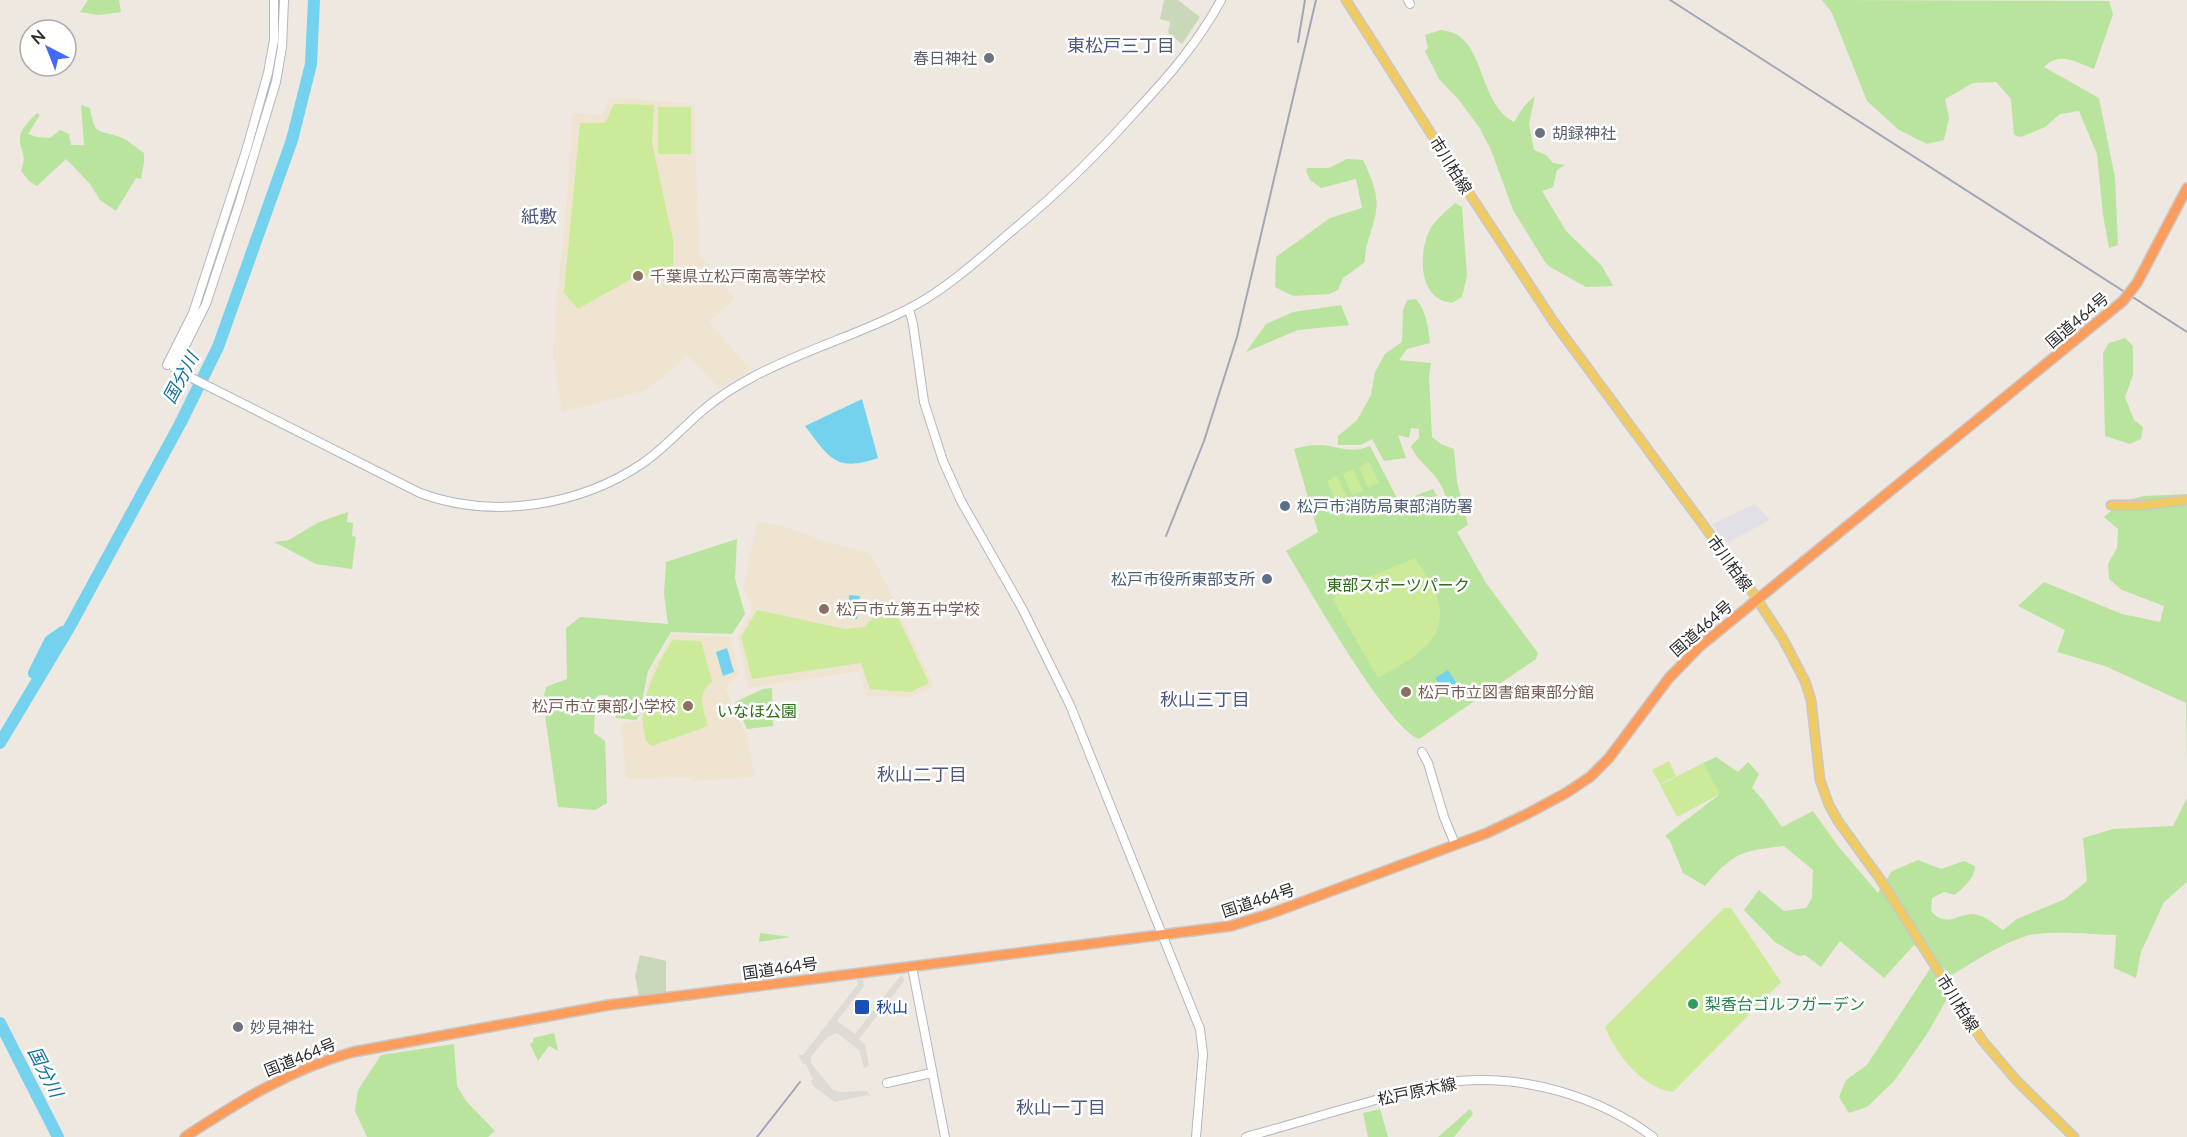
<svg xmlns="http://www.w3.org/2000/svg" width="2187" height="1137" font-family="Lato,'Noto Sans JP',sans-serif">
<style>
.industrial{fill:#e2e0e7}
.education{fill:#efe4d0}
.green{fill:#b8e49e}
.cemetery{fill:#c9d8b8}
.pitch{fill:#cbeb9a}
.plaza{fill:#dedbd7}
.water{fill:#75d2ee}
.lines{fill:none;stroke-linecap:round;stroke-linejoin:round}
.river{stroke:#75d2ee;stroke-width:12}
.secondary-casing{stroke:#b3b7c0;stroke-width:10}
.primary-casing{stroke:#c8c8c8;stroke-width:11}
.highway-casing{stroke:#c8c8c8;stroke-width:12}
.secondary{stroke:#fff;stroke-width:8}
.primary{stroke:#f0cb64;stroke-width:8}
.highway{stroke:#fd9d5d;stroke-width:9}
.rail{stroke:#a3a6b7;stroke-width:2}
.highway-bridge-casing{stroke:#c8c8c8;stroke-width:12;stroke-linecap:butt}
.highway-bridge{stroke:#fd9d5d;stroke-width:9}
.worship-dot{fill:#6b7280;stroke:#fff;stroke-width:2}
.education-dot{fill:#8d6e63;stroke:#fff;stroke-width:2}
.service-dot{fill:#5c6f8a;stroke:#fff;stroke-width:2}
.leisure-dot{fill:#2e9e5b;stroke:#fff;stroke-width:2}
.transit-dot{fill:#1a4fb4;stroke:#fff;stroke-width:2}
.labels{text-anchor:middle;stroke-width:5;stroke-linejoin:round;paint-order:stroke}
.worship-label{font-size:16px;fill:#5b616d;stroke:#fff;text-anchor:start}
.street-label{font-size:16px;fill:#2d2d2d;stroke:#fff}
.education-label{font-size:16px;fill:#785e54;stroke:#fff;text-anchor:start}
.service-label{font-size:16px;fill:#4e5e75;stroke:#fff;text-anchor:start}
.park-label{font-size:16px;fill:#2f6c1c;stroke:#fff}
.leisure-label{font-size:16px;fill:#27864d;stroke:#fff;text-anchor:start}
.transit-label{font-size:16px;fill:#164399;stroke:#fff;text-anchor:start}
.neighbourhood-label{font-size:18px;fill:#4d587f;stroke:#fff}
.water-label{font-size:18px;font-style:italic;fill:#0f73a0;stroke:#fff}
</style>
<rect width="100%" height="100%" fill="#eee8e0"/>
<path class="industrial" d="M 1755,504 L 1770,520 L 1727,543 L 1712,524 Z"/>
<path class="education" d="M 610,97 L 694,104 L 699,254 L 735,299 L 709,322 L 751,370 L 719,388 L 687,354 L 678,365 L 646,390 L 562,412 L 553,355 L 555,314 L 567,203 L 572,113 L 602,115 Z
M 757,522 L 783,526 L 824,541 L 870,553 L 894,599 L 899,613 L 934,686 L 911,697 L 866,696 L 859,671 L 748,688 L 738,636 L 751,613 L 751,605 L 743,589 Z
M 671,634 L 730,637 L 739,675 L 728,685 L 726,690 L 747,737 L 755,777 L 693,781 L 692,777 L 626,779 L 621,723 L 640,721 L 650,672 L 666,647 Z"/>
<path class="green" d="M 88,0 L 119,0 L 121,12 L 98,15 L 80,12 Z
M 1822,0 L 2109,1 L 2113,14 L 2094,69 C 2075,62 2060,51 2044,67 L 2099,98 L 2115,178 L 2118,245 L 2109,248 L 2103,215 L 2097,154 L 2079,111 L 2060,114 L 2045,127 L 2021,137 L 2014,135 L 2011,99 L 1996,82 L 1973,83 L 1945,99 L 1949,118 L 1944,140 L 1927,144 L 1899,130 L 1867,101 L 1832,13 Z
M 1441,30 C 1447,31 1454,32 1459,36 C 1485,54 1481,105 1514,122 L 1525,105 L 1535,96 L 1529,124 L 1534,150 L 1546,155 L 1553,163 L 1565,165 L 1557,170 L 1553,187 L 1542,191 L 1566,231 L 1602,266 L 1613,286 L 1586,287 L 1550,267 L 1545,262 L 1513,210 L 1491,150 L 1479,127 L 1459,100 L 1439,79 L 1425,51 L 1428,48 L 1425,35 Z
M 81,105 L 90,108 C 95,136 96,129 120,137 C 128,140 136,148 144,153 L 144,162 L 141,179 L 136,178 L 116,211 L 100,200 L 90,184 L 66,159 L 37,186 L 29,181 L 21,171 C 28,153 19,152 20,137 C 21,128 31,119 37,113 L 40,115 L 28,134 L 37,137 L 50,138 L 60,130 L 69,134 L 71,145 L 84,145 Z
M 1347,159 L 1363,160 C 1370,175 1379,194 1376,211 C 1374,228 1364,245 1365,262 L 1343,278 L 1338,290 L 1329,294 L 1293,296 L 1275,287 L 1276,257 L 1330,218 L 1362,208 L 1356,179 L 1321,188 L 1310,180 L 1306,171 L 1307,168 L 1329,168 Z
M 1455,203 L 1462,207 L 1467,276 L 1462,297 L 1452,303 C 1448,302 1442,301 1439,299 C 1417,286 1420,245 1432,226 C 1438,218 1447,210 1455,203 Z
M 1416,299 C 1427,312 1428,328 1430,343 L 1407,349 L 1399,360 L 1431,363 L 1429,377 L 1432,437 L 1441,444 L 1454,449 L 1457,482 L 1468,525 L 1457,532 L 1486,583 L 1538,653 L 1536,659 L 1419,739 C 1386,726 1308,587 1286,551 L 1318,532 L 1294,449 C 1302,447 1310,445 1318,445 C 1338,445 1348,455 1370,446 L 1399,502 L 1433,489 L 1450,519 C 1448,505 1446,491 1437,479 C 1429,467 1416,460 1411,446 L 1419,438 L 1419,429 L 1411,428 L 1409,438 L 1398,435 L 1406,458 L 1384,461 L 1372,439 L 1361,445 L 1338,445 L 1338,436 L 1357,420 L 1371,395 L 1375,372 L 1385,354 L 1402,342 L 1403,310 L 1407,300 Z
M 1341,305 L 1349,325 L 1298,330 L 1246,352 L 1266,324 L 1293,312 Z
M 2125,338 L 2133,346 L 2133,375 L 2125,397 L 2134,420 L 2143,427 L 2141,439 L 2130,444 L 2105,436 L 2103,353 L 2109,343 Z
M 2187,494 L 2187,762 L 2186,703 L 2105,666 L 2057,652 L 2065,630 L 2018,606 L 2044,582 L 2122,614 L 2160,622 L 2164,606 L 2122,590 L 2109,579 L 2108,564 L 2117,548 L 2118,529 L 2104,517 L 2111,511 L 2115,500 L 2124,501 L 2144,496 Z
M 348,512 L 347,522 L 353,523 L 352,536 L 356,537 L 352,569 L 316,564 L 274,542 L 289,540 L 319,522 Z
M 737,539 L 735,579 L 745,614 L 732,634 L 671,632 L 648,671 L 639,716 L 636,720 L 616,718 L 614,700 L 607,695 L 599,695 L 595,699 L 594,733 L 605,741 L 607,803 L 595,810 L 558,807 L 543,701 L 546,687 L 567,679 L 566,628 L 580,617 L 668,624 L 664,594 L 666,562 Z
M 772,688 L 773,726 L 747,729 L 735,702 L 763,689 Z
M 1716,757 L 1738,772 L 1748,762 L 1759,774 L 1752,788 L 1763,800 L 1782,827 L 1813,811 L 1838,846 L 1878,893 L 1892,871 L 1918,860 L 1941,869 L 1964,861 L 1975,866 C 1975,879 1963,887 1955,895 L 1944,892 L 1932,898 L 1931,911 C 1946,928 1956,915 1972,914 C 1984,914 1994,924 2003,930 L 2017,919 L 2065,899 L 2087,881 L 2083,838 L 2113,829 L 2173,826 L 2187,798 L 2187,882 L 2164,902 L 2141,952 L 2136,978 L 2114,968 L 2116,935 C 2093,934 2059,931 2036,934 C 2010,938 1975,961 1952,975 L 1914,945 L 1884,978 L 1840,941 L 1821,967 L 1805,955 L 1798,956 L 1775,942 L 1744,910 L 1759,890 L 1784,911 L 1806,908 L 1812,898 L 1813,870 L 1784,846 C 1741,851 1734,852 1705,886 L 1683,873 L 1670,841 L 1665,836 L 1719,795 L 1703,763 Z
M 760,933 L 790,937 L 759,942 Z
M 1931,967 L 1947,999 L 1927,1034 L 1894,1081 L 1867,1107 L 1849,1113 L 1839,1097 L 1846,1080 L 1867,1065 Z
M 554,1033 L 558,1051 L 549,1046 L 538,1061 L 530,1044 L 533,1042 L 533,1038 Z
M 454,1044 L 457,1086 L 466,1101 L 495,1131 L 488,1137 L 367,1137 L 355,1111 L 358,1090 L 381,1055 Z
M 1380,1109 L 1388,1137 L 1368,1137 L 1363,1113 Z
M 1470,1109 L 1473,1114 L 1454,1137 L 1438,1137 Z"/>
<path class="cemetery" d="M 1164,0 L 1178,0 L 1200,17 L 1182,44 L 1168,33 L 1170,22 L 1160,19 Z
M 640,955 L 666,961 L 666,992 L 639,996 L 635,976 Z"/>
<path class="pitch" d="M 614,104 L 654,105 L 652,143 L 673,240 L 673,270 L 631,279 L 578,309 L 564,293 L 580,123 L 605,123 Z
M 658,107 L 691,107 L 691,154 L 658,154 Z
M 1369,462 L 1379,483 L 1368,488 L 1359,467 Z
M 1353,469 L 1363,491 L 1352,495 L 1343,474 Z
M 1337,476 L 1347,498 L 1336,502 L 1327,481 Z
M 1415,558 C 1423,571 1434,586 1438,600 C 1450,642 1407,661 1378,678 L 1333,600 L 1338,590 Z
M 757,610 L 845,629 L 864,627 L 877,614 L 895,611 L 929,683 L 910,692 L 870,689 L 861,663 L 752,679 L 741,637 Z
M 673,640 L 701,641 L 712,681 C 696,696 703,707 708,726 L 652,746 L 646,741 C 645,734 642,725 643,717 C 645,690 658,662 673,640 Z
M 1669,761 L 1676,776 L 1660,784 L 1652,770 Z
M 1703,763 L 1720,794 L 1677,817 L 1660,785 Z
M 1724,908 L 1731,908 L 1781,982 L 1673,1092 C 1642,1088 1616,1054 1605,1027 Z"/>
<path class="plaza" d="M 901,975 L 905,980 L 859,1039 L 865,1044 L 869,1066 L 864,1068 L 859,1050 L 837,1033 L 827,1037 L 811,1057 L 811,1063 L 832,1089 L 839,1092 L 867,1091 L 871,1097 L 868,1095 L 835,1102 L 813,1086 L 811,1080 L 813,1080 L 806,1064 L 803,1064 L 798,1055 L 803,1055 L 858,984 L 857,980 L 863,980 L 864,986 L 837,1021 L 855,1034 Z"/>
<path class="water" d="M 862,399 L 878,458 C 835,473 829,457 805,426 Z
M 849,595 L 860,596 L 857,619 L 847,618 Z
M 727,648 L 734,672 L 723,676 L 716,652 Z
M 1448,670 L 1461,690 L 1449,698 L 1435,678 Z"/>
<g class="lines">
<path class="river" d="M 34,673 L 50,641 L 63,632
M 0,743 L 69,628 L 180,424 L 218,347 L 292,140 L 311,64 L 314,0
M 0,1023 L 58,1137"/>
<defs>
<path id="secondary" d="M 1408,0 L 1410,4
M 909,309 L 913,324 L 924,402 L 943,461 L 961,501 L 1023,610 L 1070,705 L 1200,1029 L 1203,1054 L 1196,1137
M 167,365 L 193,313 L 246,151 L 268,73 L 274,40 L 274,0
M 174,368 L 206,304 L 239,204 L 276,82 L 282,47 L 284,0
M 184,374 L 420,493 C 492,520 580,506 643,463 C 665,448 682,428 702,411 C 717,398 734,387 751,378 C 802,350 859,335 910,308 C 948,288 980,258 1013,230 C 1058,193 1098,154 1137,110 C 1169,76 1199,41 1221,0
M 1422,752 L 1428,763 L 1444,817 L 1455,844
M 912,967 L 945,1137
M 887,1083 L 931,1073
M 1246,1137 C 1286,1126 1325,1114 1365,1103 C 1396,1094 1427,1084 1459,1081 C 1526,1075 1600,1097 1653,1137"/>
<path id="primary" d="M 1346,0 L 1465,187 L 1553,321 L 1749,587 L 1783,639 L 1805,681 L 1811,700 L 1820,780 L 1829,805 L 1838,821 L 1880,879 L 1982,1040 L 2017,1081 L 2074,1137
M 2111,505 L 2144,505 L 2187,500"/>
<path id="highway" d="M 2137,283 L 2187,188
M 185,1137 C 238,1102 291,1069 353,1052 L 609,1005 L 1231,926 L 1275,912 L 1487,833 L 1527,814 L 1566,793 L 1590,777 L 1609,758 L 1669,678 L 1699,647 L 2123,301"/>
</defs>
<use href="#secondary" class="secondary-casing"/>
<use href="#primary" class="primary-casing"/>
<use href="#highway" class="highway-casing"/>
<use href="#secondary" class="secondary"/>
<use href="#primary" class="primary"/>
<use href="#highway" class="highway"/>
<path class="rail" d="M 1670,0 L 2187,332
M 1298,42 L 1305,0
M 1166,536 L 1204,441 L 1237,337 L 1316,0
M 757,1137 L 800,1082"/>
<defs>
<path id="highway-bridge" d="M 2123,301 L 2137,283"/>
</defs>
<use href="#highway-bridge" class="highway-bridge-casing"/>
<use href="#highway-bridge" class="highway-bridge"/>
</g>
<g class="worship-dot">
<circle cx="989" cy="58" r="6"/>
<circle cx="1540" cy="133" r="6"/>
<circle cx="238" cy="1027" r="6"/>
</g>
<g class="education-dot">
<circle cx="638" cy="276" r="6"/>
<circle cx="824" cy="609" r="6"/>
<circle cx="1406" cy="692" r="6"/>
<circle cx="688" cy="706" r="6"/>
</g>
<g class="service-dot">
<circle cx="1285" cy="506" r="6"/>
<circle cx="1267" cy="579" r="6"/>
</g>
<circle class="leisure-dot" cx="1693" cy="1004" r="6"/>
<rect class="transit-dot" x="854" y="999" width="16" height="16" rx="3"/>
<g class="labels">
<g class="worship-label">
<text x="977" y="64" text-anchor="end">春日神社</text>
<text x="1552" y="139">胡録神社</text>
<text x="250" y="1033">妙見神社</text>
</g>
<g class="street-label">
<text transform="translate(1451 165) rotate(58)" y="6">市川柏線</text>
<text transform="translate(2077 320) rotate(-40)" y="6">国道464号</text>
<text transform="translate(1730 563) rotate(54)" y="6">市川柏線</text>
<text transform="translate(1701 628) rotate(-41)" y="6">国道464号</text>
<text transform="translate(1258 900) rotate(-18)" y="6">国道464号</text>
<text transform="translate(780 968) rotate(-8)" y="6">国道464号</text>
<text transform="translate(1958 1003) rotate(58)" y="6">市川柏線</text>
<text transform="translate(300 1057) rotate(-22)" y="6">国道464号</text>
<text transform="translate(1417 1091) rotate(-12)" y="6">松戸原木線</text>
</g>
<g class="education-label">
<text x="650" y="282">千葉県立松戸南高等学校</text>
<text x="836" y="615">松戸市立第五中学校</text>
<text x="1418" y="698">松戸市立図書館東部分館</text>
<text x="676" y="712" text-anchor="end">松戸市立東部小学校</text>
</g>
<g class="service-label">
<text x="1297" y="512">松戸市消防局東部消防署</text>
<text x="1255" y="585" text-anchor="end">松戸市役所東部支所</text>
</g>
<g class="park-label">
<text x="1398" y="591">東部スポーツパーク</text>
<text x="757" y="717">いなほ公園</text>
</g>
<g class="leisure-label">
<text x="1705" y="1010">梨香台ゴルフガーデン</text>
</g>
<g class="transit-label">
<text x="876" y="1013">秋山</text>
</g>
<g class="neighbourhood-label">
<text x="1121" y="52">東松戸三丁目</text>
<text x="539" y="223">紙敷</text>
<text x="1205" y="706">秋山三丁目</text>
<text x="922" y="781">秋山二丁目</text>
<text x="1061" y="1114">秋山一丁目</text>
</g>
<g class="water-label">
<text transform="translate(181 378) rotate(-62)" y="6">国分川</text>
<text transform="translate(45 1072) rotate(63)" y="6">国分川</text>
</g>
</g>
<g transform="translate(48 48) rotate(318)"><circle r="28" fill="#ffffff" stroke="#ababab" stroke-width="1.5"/>
<path d="M0-4.5L10 22L0 15L-10 22Z" fill="#436bf9"/>
<text y="-9" font-size="16" font-weight="bold" text-anchor="middle" fill="#2d2d2d">N</text>
</g>
</svg>
